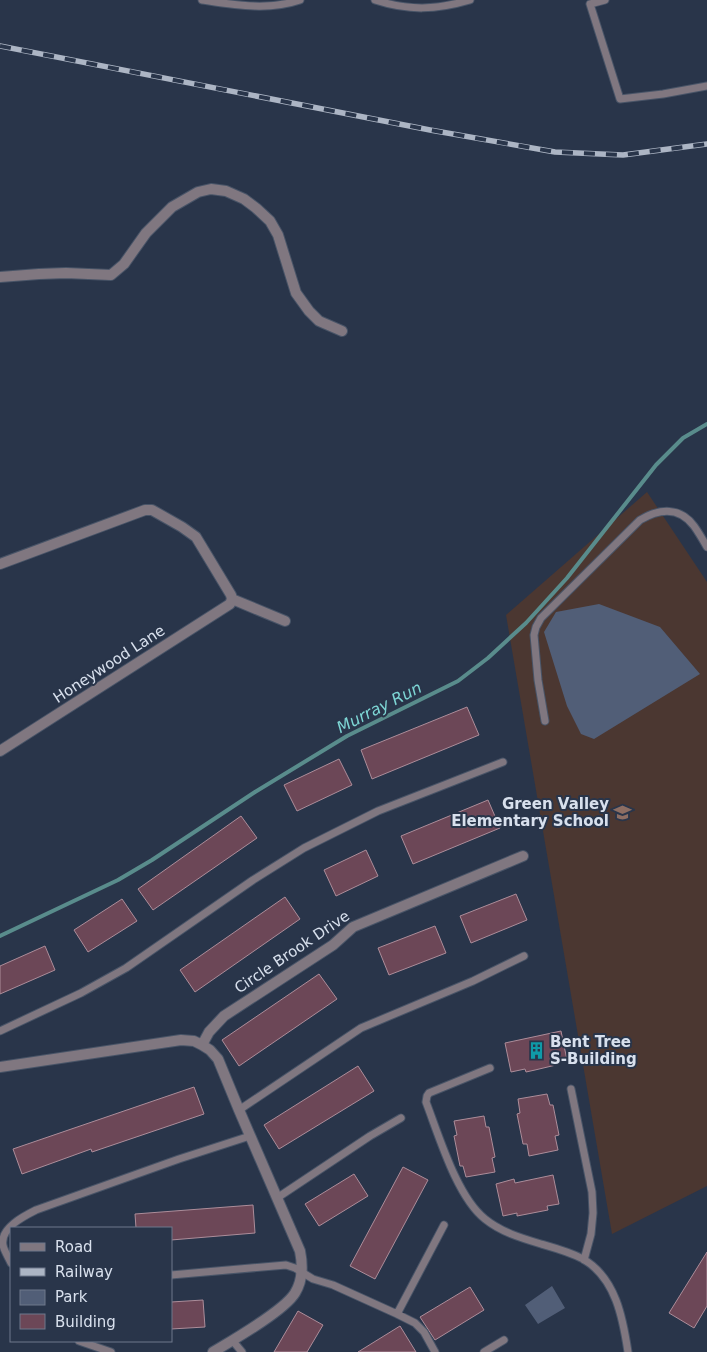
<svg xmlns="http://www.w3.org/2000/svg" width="707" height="1352" font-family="'DejaVu Sans',sans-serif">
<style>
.education{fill:#4b3731}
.green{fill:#515e77}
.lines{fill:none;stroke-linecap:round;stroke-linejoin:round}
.stream{stroke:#598c8c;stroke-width:4}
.building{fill:#6c4757;stroke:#ac8d9a}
.service-casing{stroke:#485467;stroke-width:9}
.minor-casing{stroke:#485467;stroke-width:12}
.service{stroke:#807780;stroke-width:7}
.minor{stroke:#807780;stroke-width:10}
.rail-casing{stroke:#acb5c4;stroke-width:5.5}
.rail{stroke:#29354a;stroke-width:4;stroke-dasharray:11;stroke-linecap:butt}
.labels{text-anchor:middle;stroke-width:4;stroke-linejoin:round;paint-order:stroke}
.street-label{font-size:15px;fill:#d8e0ed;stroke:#29354a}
.poi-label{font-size:15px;font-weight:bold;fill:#d8e0ed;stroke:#29354a;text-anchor:end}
.water-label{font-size:16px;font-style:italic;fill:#7dd5d4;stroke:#29354a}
</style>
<rect width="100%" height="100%" fill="#29354a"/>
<path class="education" d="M 647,492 L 707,582 L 707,1186 L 612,1234 L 506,615 Z"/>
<path class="green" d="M 599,604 L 660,627 L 700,674 L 594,739 L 581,734 L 567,706 L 544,632 L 556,612 Z
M 552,1286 L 565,1308 L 538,1324 L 525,1305 Z"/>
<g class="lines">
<path class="stream" d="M 0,936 L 118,880 L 152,860 L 255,792 L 347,736 L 458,681 L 488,658 L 526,623 L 567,578 L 656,465 L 683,438 L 707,424"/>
</g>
<path class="building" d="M 467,707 L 479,735 L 372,779 L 361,750 Z
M 339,759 L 352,785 L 297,811 L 284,785 Z
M 488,800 L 500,828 L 413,864 L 401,836 Z
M 241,816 L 257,838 L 153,910 L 138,889 Z
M 366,850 L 378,876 L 336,896 L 324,870 Z
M 516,894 L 527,920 L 471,943 L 460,916 Z
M 285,897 L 300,919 L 195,992 L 180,970 Z
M 122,899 L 137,921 L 88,952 L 74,930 Z
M 435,926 L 446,953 L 389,975 L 378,948 Z
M 45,946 L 55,970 L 0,994 L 0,966 Z
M 319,974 L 337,999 L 239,1066 L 222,1040 Z
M 561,1031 L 567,1060 L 555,1062 L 556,1065 L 535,1070 L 526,1072 L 525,1069 L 511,1072 L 505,1043 Z
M 358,1066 L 374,1091 L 279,1149 L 264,1125 Z
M 194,1087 L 204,1114 L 92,1152 L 91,1149 L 22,1174 L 13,1149 Z
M 547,1094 L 550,1105 L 553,1105 L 559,1135 L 555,1136 L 558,1150 L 529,1156 L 527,1144 L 523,1144 L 517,1114 L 520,1113 L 518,1099 Z
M 484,1116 L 486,1127 L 489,1127 L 495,1157 L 492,1158 L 495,1172 L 466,1177 L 463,1166 L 460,1166 L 454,1136 L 457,1135 L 454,1121 Z
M 403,1167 L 428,1180 L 375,1279 L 350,1266 Z
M 354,1174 L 368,1196 L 319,1226 L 305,1204 Z
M 553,1175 L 559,1204 L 547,1206 L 548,1210 L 517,1216 L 517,1213 L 503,1216 L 496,1184 L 514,1179 L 515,1183 Z
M 253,1205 L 255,1233 L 171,1240 L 171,1228 L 136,1228 L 135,1214 Z
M 707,1252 L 707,1306 L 694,1328 L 669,1313 Z
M 470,1287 L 484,1310 L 435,1340 L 420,1317 Z
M 203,1300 L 205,1327 L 171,1329 L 171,1302 Z
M 298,1311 L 323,1325 L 307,1352 L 274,1352 Z
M 400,1326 L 416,1352 L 358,1352 Z"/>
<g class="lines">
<defs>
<path id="service" d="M 202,0 C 235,5 268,11 300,0
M 375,0 C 409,11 436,10 470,0
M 605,0 L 590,4 L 620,99 L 663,94 L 707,86
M 545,721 L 538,680 L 534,635 L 536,627 L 541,618 L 640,520 C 660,508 680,507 694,526 C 699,533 703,540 707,547
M 0,1031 L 81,993 L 126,968 L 253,880 L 304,848 L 378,811 L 503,762
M 490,1068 L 429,1093 L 427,1096 L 426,1102 C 439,1136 457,1197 485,1219 C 501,1232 521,1238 541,1244 C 555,1248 570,1252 583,1259 C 616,1278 623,1319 628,1352
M 571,1089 L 592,1192 L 593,1213 L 591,1234 L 584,1260
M 239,1110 L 361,1028 L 473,981 L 524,956
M 277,1198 L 370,1136 L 401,1118
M 11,1263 C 9,1258 4,1251 3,1245 C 0,1228 24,1216 36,1210 L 179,1159 L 250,1136
M 171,1275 L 286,1265 L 295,1268 L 313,1279 L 333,1285 L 397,1314 L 415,1323 L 424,1332 L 435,1352
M 397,1314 L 444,1225
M 232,1340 L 242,1352
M 79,1341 L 111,1352
M 484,1352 L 504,1340"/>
<path id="minor" d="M 0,277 L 39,274 L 66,273 L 111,275 L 124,264 L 146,233 L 172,207 L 198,192 L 211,189 L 226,191 L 244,199 L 256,208 L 270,221 L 278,235 L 296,293 L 309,311 L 319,321 L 342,331
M 0,564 L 145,510 L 152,510 L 182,527 L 196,537 L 231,595 L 232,599 L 230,604 L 0,751
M 232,599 L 285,621
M 202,1045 L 209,1032 L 224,1016 L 333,945 L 353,927 L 523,856
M 0,1067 L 181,1040 L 194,1041 L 202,1045 L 210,1050 L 218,1059 L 239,1110 L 300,1251 C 303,1266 303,1280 295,1293 C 284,1311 233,1340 213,1352"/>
</defs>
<use href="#service" class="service-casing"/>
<use href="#minor" class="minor-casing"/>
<use href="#service" class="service"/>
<use href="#minor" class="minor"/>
<defs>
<path id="rail" d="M 0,46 L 430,130 L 555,152 L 623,155 L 707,144"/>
</defs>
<use href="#rail" class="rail-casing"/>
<use href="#rail" class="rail"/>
</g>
<defs>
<symbol id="school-bare" viewBox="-9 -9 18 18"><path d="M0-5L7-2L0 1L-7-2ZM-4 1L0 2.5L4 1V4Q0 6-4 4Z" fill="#8d6e63" stroke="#29354a" stroke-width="2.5" paint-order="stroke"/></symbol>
<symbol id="building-bare" viewBox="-9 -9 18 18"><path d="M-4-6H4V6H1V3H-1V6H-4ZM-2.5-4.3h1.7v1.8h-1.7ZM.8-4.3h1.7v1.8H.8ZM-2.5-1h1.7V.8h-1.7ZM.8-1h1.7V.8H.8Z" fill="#0f9aa8" stroke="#29354a" stroke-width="2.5" paint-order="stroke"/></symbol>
</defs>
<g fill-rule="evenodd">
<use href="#school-bare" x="610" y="800" width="25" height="25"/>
<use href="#building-bare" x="524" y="1038" width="25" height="25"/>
</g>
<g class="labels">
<g class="street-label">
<text transform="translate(109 664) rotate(-33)" y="5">Honeywood Lane</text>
<text transform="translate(292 952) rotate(-34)" y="5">Circle Brook Drive</text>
</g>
<g class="poi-label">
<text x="609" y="809">Green Valley<tspan x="609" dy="17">Elementary School</tspan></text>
<text x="550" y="1047" text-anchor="start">Bent Tree<tspan x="550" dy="17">S-Building</tspan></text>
</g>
<g class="water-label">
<text transform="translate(379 707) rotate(-27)" y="6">Murray Run</text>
</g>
</g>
<rect x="10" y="1227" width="162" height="115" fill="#29354a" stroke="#6f798b"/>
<rect x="20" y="1243" width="25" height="8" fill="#807780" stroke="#6f798b"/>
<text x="55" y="1252" font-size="15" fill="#d8e0ed">Road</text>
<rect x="20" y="1268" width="25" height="8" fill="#acb5c4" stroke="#6f798b"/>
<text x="55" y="1277" font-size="15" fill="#d8e0ed">Railway</text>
<rect x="20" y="1290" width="25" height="15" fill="#515e77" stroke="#6f798b"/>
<text x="55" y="1302" font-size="15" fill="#d8e0ed">Park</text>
<rect x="20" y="1314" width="25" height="15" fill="#6c4757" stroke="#6f798b"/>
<text x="55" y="1327" font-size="15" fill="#d8e0ed">Building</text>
</svg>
